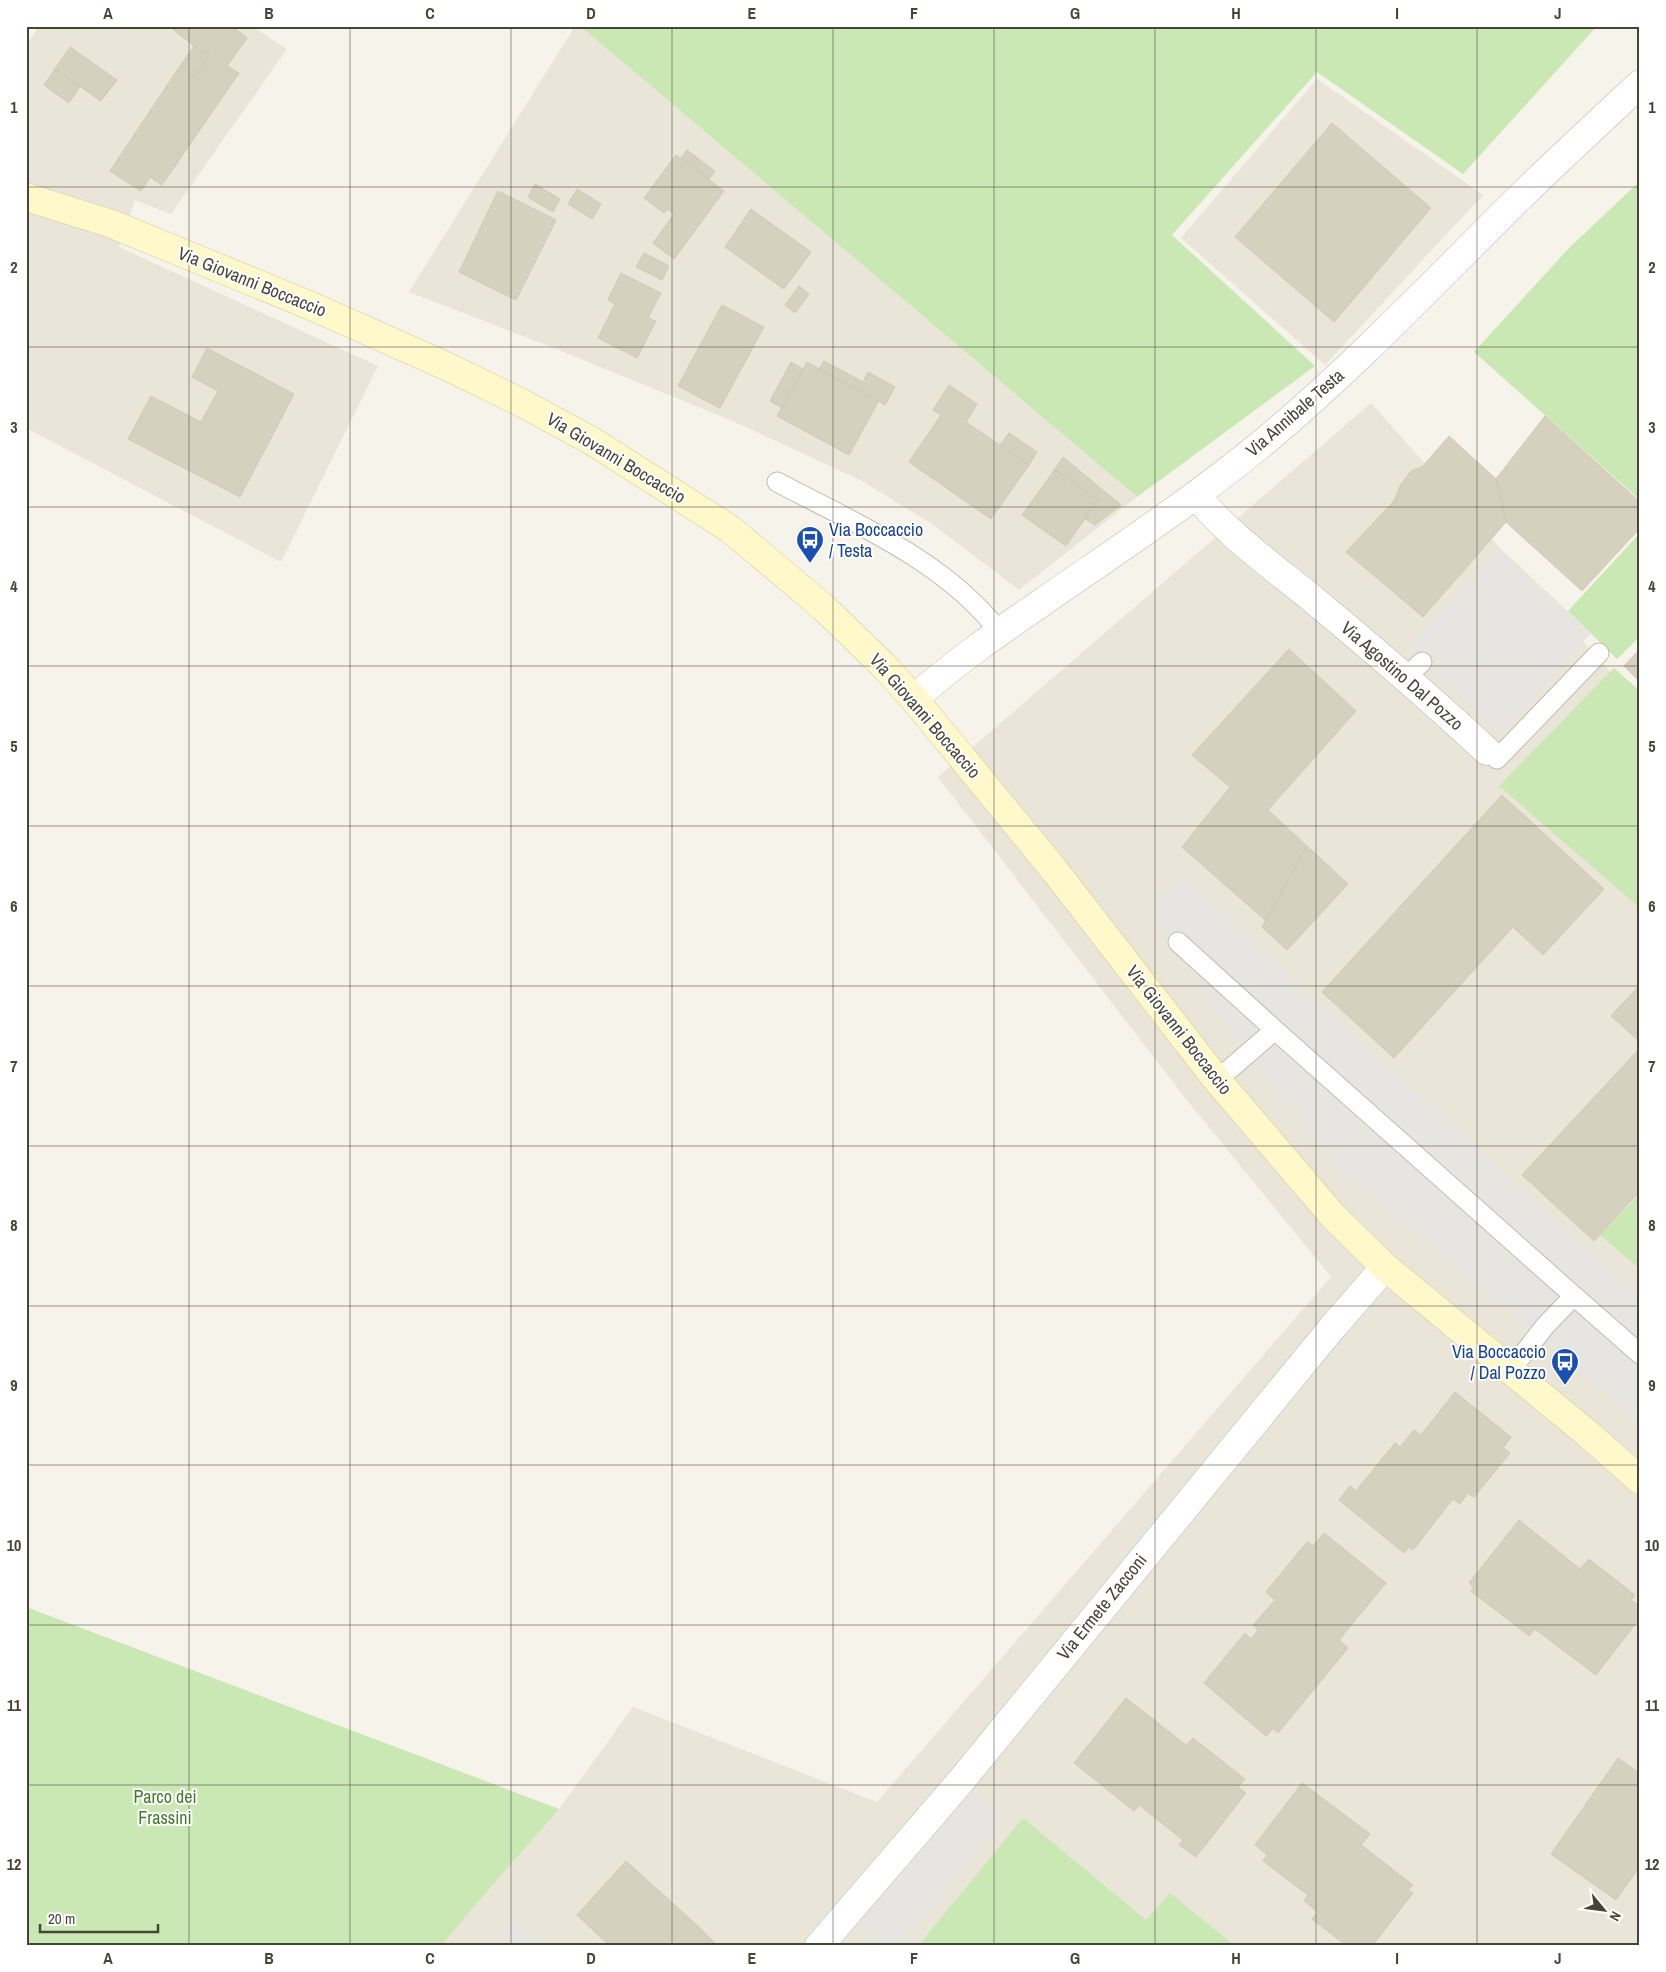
<svg xmlns="http://www.w3.org/2000/svg" width="1666" height="1972" font-family="'Archivo Narrow',sans-serif">
<style>
.residential{fill:#e9e5d8}
.green{fill:#cae8b3}
.parking{fill:#e6e5e1}
.building{fill:#d6d0bf;stroke:#d1c9b2}
.lines{fill:none;stroke-linecap:round;stroke-linejoin:round}
.lane-casing{stroke:#c0bcac;stroke-width:21}
.street-casing{stroke:#c0bcac;stroke-width:29}
.secondary-casing{stroke:#d4cc9a;stroke-width:29}
.lane{stroke:#fff;stroke-width:19}
.street{stroke:#fff;stroke-width:28}
.secondary{stroke:#fef8cb;stroke-width:28}
.grid{fill:none;stroke:#494438;stroke-width:1;stroke-opacity:0.55}
.labels{text-anchor:middle;stroke-width:4;stroke-linejoin:round;paint-order:stroke}
.street-label{font-size:18px;fill:#494438;stroke:#fff}
.transit-label{font-size:18px;fill:#164399;stroke:#fff;text-anchor:start}
.park-label{font-size:18px;fill:#3f7b2b;stroke:#fff}
.neatline{fill:none;stroke:#494438;stroke-width:2}
.grid-label{font-size:16px;text-anchor:middle;font-weight:bold;fill:#494438}
</style>
<rect width="100%" height="100%" fill="#f5f3ea"/>
<path class="residential" d="M 39,26 L 251,26 L 287,49 L 171,214 L 135,200 L 119,247 L 378,366 L 281,562 L 26,428 L 26,46 Z
M 575,26 L 580,26 L 1137,497 L 1019,590 L 932,524 L 862,481 L 735,422 L 549,346 L 409,292 Z
M 1317,79 L 1483,195 L 1325,365 L 1181,238 Z
M 1371,403 L 1640,705 L 1640,1946 L 26,1946 L 26,1607 L 559,1809 L 633,1707 L 877,1802 L 1331,1277 L 1186,1099 L 938,777 Z"/>
<path class="green" d="M 580,26 L 1597,26 L 1463,174 L 1317,72 L 1172,235 L 1315,366 L 1137,497 Z
M 1640,181 L 1640,500 L 1474,352 L 1569,248 Z
M 1640,533 L 1640,636 L 1617,659 L 1568,611 Z
M 1614,668 L 1640,691 L 1640,908 L 1499,786 Z
M 1640,1194 L 1640,1269 L 1600,1235 Z
M 26,1607 L 559,1809 L 476,1904 L 441,1946 L 26,1946 Z
M 1023,1818 L 1146,1920 L 1170,1893 L 1235,1946 L 918,1946 Z"/>
<path class="parking" d="M 1501,549 L 1591,633 L 1502,733 L 1408,649 Z
M 1181,877 L 1640,1299 L 1640,1422 L 1537,1336 L 1340,1169 L 1248,1053 L 1148,913 Z
M 960,1782 L 1003,1818 L 900,1946 L 879,1946 L 845,1915 Z
M 514,1920 L 543,1946 L 490,1946 Z"/>
<path class="building" d="M 169,26 L 232,26 L 247,38 L 227,66 L 239,73 L 162,185 L 150,177 L 141,191 L 110,171 L 180,66 L 195,77 L 209,55 L 194,46 Z
M 194,46 L 209,55 L 195,77 L 180,66 Z
M 70,47 L 117,80 L 101,101 L 55,69 Z
M 55,69 L 80,86 L 69,103 L 44,85 Z
M 1332,123 L 1431,208 L 1334,322 L 1235,237 Z
M 687,150 L 715,171 L 709,179 L 681,158 Z
M 676,155 L 724,191 L 674,259 L 653,243 L 674,214 L 668,209 L 664,213 L 644,198 Z
M 535,184 L 560,199 L 553,212 L 528,197 Z
M 577,189 L 601,204 L 592,219 L 568,204 Z
M 498,191 L 556,220 L 516,300 L 459,272 Z
M 751,209 L 811,252 L 784,289 L 725,247 Z
M 644,253 L 669,266 L 662,280 L 636,267 Z
M 621,273 L 661,293 L 648,318 L 656,321 L 637,358 L 598,338 L 615,304 L 608,300 Z
M 799,286 L 809,294 L 795,313 L 785,305 Z
M 722,305 L 764,327 L 720,408 L 678,386 Z
M 207,348 L 294,394 L 240,497 L 128,439 L 151,396 L 201,422 L 218,391 L 192,377 Z
M 824,361 L 863,382 L 868,372 L 895,387 L 885,405 L 819,369 Z
M 791,362 L 803,369 L 782,408 L 770,401 Z
M 807,362 L 878,402 L 849,455 L 777,416 Z
M 949,385 L 977,404 L 966,422 L 1029,465 L 991,519 L 909,462 L 941,415 L 933,410 Z
M 1545,416 L 1640,502 L 1640,528 L 1582,591 L 1506,522 L 1496,479 Z
M 1009,433 L 1037,452 L 1029,465 L 1000,445 Z
M 1449,436 L 1496,479 L 1506,522 L 1423,617 L 1346,552 L 1394,501 L 1400,486 L 1411,471 L 1422,467 Z
M 1063,457 L 1104,491 L 1121,505 L 1095,525 L 1084,518 L 1098,500 L 1055,469 Z
M 1055,469 L 1098,500 L 1066,546 L 1022,515 Z
M 1289,649 L 1356,711 L 1268,810 L 1307,846 L 1266,921 L 1182,847 L 1230,787 L 1192,755 Z
M 1640,649 L 1640,682 L 1624,666 Z
M 1502,795 L 1604,889 L 1543,955 L 1513,927 L 1394,1058 L 1322,992 Z
M 1307,846 L 1348,884 L 1287,950 L 1262,927 Z
M 1640,985 L 1640,1042 L 1611,1016 Z
M 1640,1048 L 1640,1191 L 1594,1241 L 1522,1175 Z
M 1455,1392 L 1511,1437 L 1503,1448 L 1510,1453 L 1474,1497 L 1468,1493 L 1460,1504 L 1453,1499 L 1413,1550 L 1409,1547 L 1404,1553 L 1339,1500 L 1350,1486 L 1356,1491 L 1395,1443 L 1400,1447 L 1414,1430 L 1421,1435 Z
M 1519,1520 L 1580,1569 L 1589,1559 L 1635,1595 L 1631,1600 L 1640,1607 L 1640,1618 L 1596,1675 L 1535,1629 L 1529,1636 L 1471,1591 L 1474,1587 L 1469,1583 Z
M 1324,1533 L 1386,1583 L 1339,1640 L 1348,1648 L 1278,1733 L 1273,1729 L 1266,1736 L 1204,1683 L 1245,1633 L 1251,1639 L 1258,1630 L 1253,1625 L 1275,1600 L 1266,1592 L 1307,1542 L 1313,1546 Z
M 1126,1698 L 1186,1745 L 1193,1738 L 1245,1779 L 1238,1787 L 1246,1793 L 1196,1857 L 1179,1845 L 1183,1840 L 1139,1805 L 1134,1811 L 1074,1763 Z
M 1618,1758 L 1640,1774 L 1640,1866 L 1616,1900 L 1551,1854 Z
M 1302,1783 L 1370,1834 L 1361,1845 L 1413,1885 L 1408,1890 L 1413,1893 L 1372,1946 L 1347,1946 L 1312,1919 L 1318,1912 L 1304,1901 L 1308,1895 L 1263,1861 L 1267,1855 L 1255,1845 Z
M 626,1861 L 700,1928 L 718,1946 L 626,1946 L 623,1943 L 620,1946 L 610,1946 L 577,1915 Z"/>
<g class="lines">
<defs>
<path id="lane" d="M 777,482 C 851,521 949,563 999,632
M 1406,677 L 1422,662
M 1487,751 L 1497,759 L 1599,653
M 1178,942 L 1275,1030
M 1217,1080 L 1275,1030 L 1574,1296 L 1545,1326 L 1510,1371
M 1574,1296 L 1640,1354"/>
<path id="street" d="M 1196,495 C 1229,536 1275,568 1315,601 C 1374,650 1431,699 1487,751
M 914,699 C 954,663 999,632 1044,601 C 1119,549 1195,499 1265,441 C 1355,366 1435,281 1518,199 C 1558,160 1599,122 1640,84
M 819,1946 L 960,1782 L 1331,1329 L 1385,1267"/>
<path id="secondary" d="M 26,197 L 112,224 L 316,308 L 446,366 L 520,402 L 592,441 L 730,529 L 823,607 L 883,665 L 914,699 L 1055,871 L 1217,1080 L 1333,1216 L 1385,1267 L 1588,1434 L 1640,1480"/>
</defs>
<use href="#lane" class="lane-casing"/>
<use href="#street" class="street-casing"/>
<use href="#secondary" class="secondary-casing"/>
<use href="#lane" class="lane"/>
<use href="#street" class="street"/>
<use href="#secondary" class="secondary"/>
</g>
<path class="grid" d="M 189,26 L 189,1946M 350,26 L 350,1946M 511,26 L 511,1946M 672,26 L 672,1946M 833,26 L 833,1946M 994,26 L 994,1946M 1155,26 L 1155,1946M 1316,26 L 1316,1946M 1477,26 L 1477,1946M 26,187 L 1640,187M 26,347 L 1640,347M 26,507 L 1640,507M 26,666 L 1640,666M 26,826 L 1640,826M 26,986 L 1640,986M 26,1146 L 1640,1146M 26,1306 L 1640,1306M 26,1465 L 1640,1465M 26,1625 L 1640,1625M 26,1785 L 1640,1785"/>
<defs>
<symbol id="bus-pin" viewBox="-11 -11 22 30"><path d="M0 17L-7.5 6A9.5 9.5 0 1 1 7.5 6Z" fill="#1a4fb4" stroke="#fff"/><path d="M-5-6H5V4H4V6H2V4H-2V6H-4V4H-5ZM-3.5-4V0h7V-4ZM-3.5 1.2v1.5H-2V1.2ZM2 1.2v1.5H3.5V1.2Z" fill="#fff"/></symbol>
</defs>
<g fill-rule="evenodd">
<use href="#bus-pin" x="794" y="524" width="32" height="43"/>
<use href="#bus-pin" x="1549" y="1346" width="32" height="43"/>
</g>
<g class="labels">
<g class="street-label">
<text transform="translate(252 282) rotate(22)" y="6">Via Giovanni Boccaccio</text>
<text transform="translate(1295 413) rotate(-41)" y="6">Via Annibale Testa</text>
<text transform="translate(616 458) rotate(31)" y="6">Via Giovanni Boccaccio</text>
<text transform="translate(1402 676) rotate(41)" y="6">Via Agostino Dal Pozzo</text>
<text transform="translate(925 716) rotate(49)" y="6">Via Giovanni Boccaccio</text>
<text transform="translate(1179 1030) rotate(52)" y="6">Via Giovanni Boccaccio</text>
<text transform="translate(1102 1607) rotate(-51)" y="6">Via Ermete Zacconi</text>
</g>
<g class="transit-label">
<text x="829" y="536">Via Boccaccio<tspan x="829" dy="21">/ Testa</tspan></text>
<text x="1546" y="1358" text-anchor="end">Via Boccaccio<tspan x="1546" dy="21">/ Dal Pozzo</tspan></text>
</g>
<g class="park-label">
<text x="165" y="1803">Parco dei<tspan x="165" dy="21">Frassini</tspan></text>
</g>
</g>
<rect width="1666" height="1972" fill="none" stroke="#ffffff" stroke-width="55"/>
<g transform="translate(1604 1910) rotate(119)" stroke="#ffffff" stroke-width="4" paint-order="stroke">
<path d="M0-4L9 19L0 12L-9 19Z" fill="#494438"/>
<text y="-8" font-size="14" font-weight="bold" text-anchor="middle" fill="#494438">N</text>
</g>
<path d="M40 1924v8h118v-8" fill="none" stroke="#494438" stroke-width="2.5"/>
<text x="48" y="1924" font-size="15" fill="#494438" stroke="#ffffff" stroke-width="4" paint-order="stroke">20 m</text>
<rect x="28" y="28" width="1610" height="1916" class="neatline"/>
<g class="grid-label">
<text x="108" y="19">A</text>
<text x="269" y="19">B</text>
<text x="430" y="19">C</text>
<text x="591" y="19">D</text>
<text x="752" y="19">E</text>
<text x="914" y="19">F</text>
<text x="1075" y="19">G</text>
<text x="1236" y="19">H</text>
<text x="1397" y="19">I</text>
<text x="1558" y="19">J</text>
<text x="14" y="113">1</text>
<text x="1652" y="113">1</text>
<text x="14" y="273">2</text>
<text x="1652" y="273">2</text>
<text x="14" y="433">3</text>
<text x="1652" y="433">3</text>
<text x="14" y="592">4</text>
<text x="1652" y="592">4</text>
<text x="14" y="752">5</text>
<text x="1652" y="752">5</text>
<text x="14" y="912">6</text>
<text x="1652" y="912">6</text>
<text x="14" y="1072">7</text>
<text x="1652" y="1072">7</text>
<text x="14" y="1231">8</text>
<text x="1652" y="1231">8</text>
<text x="14" y="1391">9</text>
<text x="1652" y="1391">9</text>
<text x="14" y="1551">10</text>
<text x="1652" y="1551">10</text>
<text x="14" y="1711">11</text>
<text x="1652" y="1711">11</text>
<text x="14" y="1870">12</text>
<text x="1652" y="1870">12</text>
<text x="108" y="1964">A</text>
<text x="269" y="1964">B</text>
<text x="430" y="1964">C</text>
<text x="591" y="1964">D</text>
<text x="752" y="1964">E</text>
<text x="914" y="1964">F</text>
<text x="1075" y="1964">G</text>
<text x="1236" y="1964">H</text>
<text x="1397" y="1964">I</text>
<text x="1558" y="1964">J</text>
</g>
</svg>
